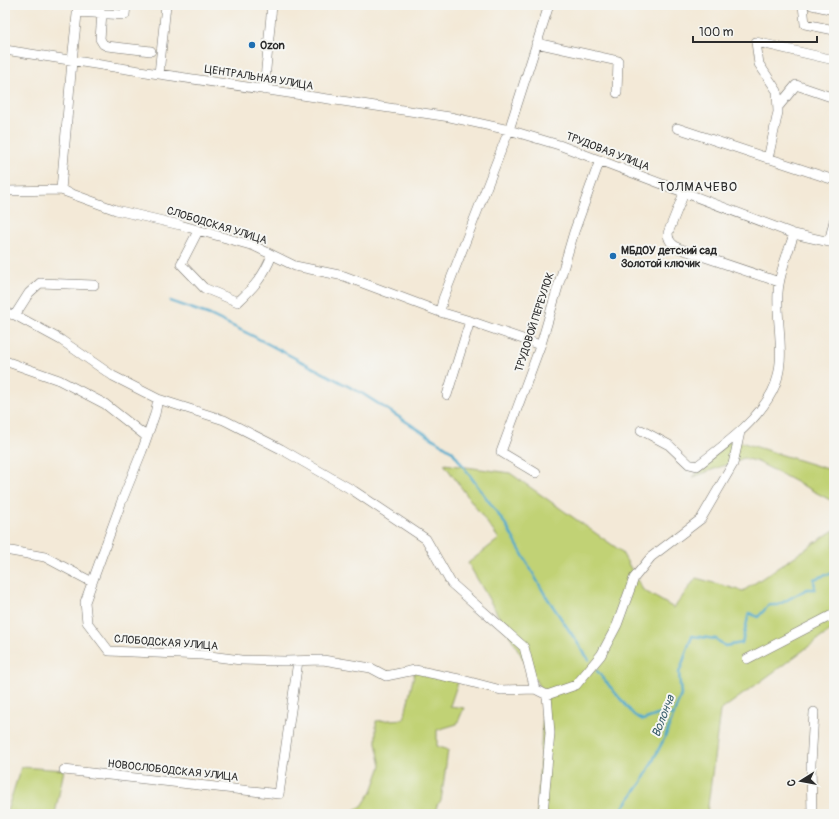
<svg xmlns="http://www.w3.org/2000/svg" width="839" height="819" font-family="Pangolin,sans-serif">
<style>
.green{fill:#c1d274;stroke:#767e50}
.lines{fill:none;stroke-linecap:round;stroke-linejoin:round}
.stream{stroke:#4ea9cc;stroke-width:2.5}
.minor-casing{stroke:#716e67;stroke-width:10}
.minor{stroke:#fff;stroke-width:9}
.poi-dot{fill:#1f6fb2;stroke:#f6f6f2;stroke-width:1.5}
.labels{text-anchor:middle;stroke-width:4;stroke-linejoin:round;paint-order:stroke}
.poi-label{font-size:11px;font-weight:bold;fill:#2b2b2b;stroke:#f6f6f2;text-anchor:start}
.street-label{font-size:11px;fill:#2b2b2b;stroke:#f6f6f2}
.water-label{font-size:12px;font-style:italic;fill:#395d6b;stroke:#f6f6f2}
.quarter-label{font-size:13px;letter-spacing:1px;fill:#2b2b2b;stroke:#f6f6f2}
</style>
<rect width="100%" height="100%" fill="#f6f6f2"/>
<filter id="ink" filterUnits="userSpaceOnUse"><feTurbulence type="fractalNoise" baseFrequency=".025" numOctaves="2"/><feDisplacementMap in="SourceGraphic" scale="8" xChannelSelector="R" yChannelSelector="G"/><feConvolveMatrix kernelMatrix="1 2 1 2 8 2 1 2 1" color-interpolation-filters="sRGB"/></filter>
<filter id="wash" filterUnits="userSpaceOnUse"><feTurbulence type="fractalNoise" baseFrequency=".012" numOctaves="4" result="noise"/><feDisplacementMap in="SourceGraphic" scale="16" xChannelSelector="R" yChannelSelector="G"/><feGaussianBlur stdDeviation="0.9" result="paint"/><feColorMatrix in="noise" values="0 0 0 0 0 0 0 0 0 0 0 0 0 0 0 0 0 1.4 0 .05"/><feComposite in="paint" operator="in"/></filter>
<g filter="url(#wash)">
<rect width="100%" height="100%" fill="#f3e9d7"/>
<path class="green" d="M 731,439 L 834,471 L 834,502 L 758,462 L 744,458 L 693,477 Z
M 444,464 L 510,473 L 621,551 L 643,590 L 674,608 L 696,578 L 743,591 L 834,530 L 834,628 L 720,711 L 707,814 L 537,814 L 544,695 L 468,563 L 499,539 Z
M 415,670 L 459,679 L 450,706 L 464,708 L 457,724 L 437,730 L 437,746 L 448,750 L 441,801 L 437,805 L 435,814 L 353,814 L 354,810 L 362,806 L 372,791 L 381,766 L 376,743 L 376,721 L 404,719 Z
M 21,767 L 64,770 L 55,814 L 6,814 Z"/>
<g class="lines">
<path class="stream" d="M 170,301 L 210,315 L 253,336 L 363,394 L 452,451 L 506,525 L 544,593 L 589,660
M 597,671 L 634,715 L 643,720 L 663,713 L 674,715
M 618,814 L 642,782 L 666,735 L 681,695 L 679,673 L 692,636 L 716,639 L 725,646 L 742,643 L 749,613 L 758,617 L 769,605 L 778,605 L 807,589 L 815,589 L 814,579 L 834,572"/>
</g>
</g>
<g filter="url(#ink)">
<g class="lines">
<defs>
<path id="minor" d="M 803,5 L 805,24 L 834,30
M 812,5 L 834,10
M 77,12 L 125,15 L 126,5
M 102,13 L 100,39 L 103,44 L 107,46 L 151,51
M 536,43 L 618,61 L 617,93
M 5,50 L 159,74 L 450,117 L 509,130 L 559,145 L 794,234 L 834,243
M 159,74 L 166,5
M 264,90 L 272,5
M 778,107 L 796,85 L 834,98
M 677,128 L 834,180
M 768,159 L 778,112 L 777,91 L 759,64 L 756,42 L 834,60
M 61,190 L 72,61 L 78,5
M 5,191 L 61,190 L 116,210 L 180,225 L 254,246 L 295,266 L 344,276 L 440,312
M 684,193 L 668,233 C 668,241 672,244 678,248 L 779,282
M 198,231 L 181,264 L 204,288 L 238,302 C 254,287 264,276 272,255
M 829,242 L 834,221
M 5,313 L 15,315 L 61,340 L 113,376 L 158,399 L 224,420 L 281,449 L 354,491 L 426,539 L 451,583 L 524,647 L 535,689
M 15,315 L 29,293 L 40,283 L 94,285
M 470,321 L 540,345
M 5,361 L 59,380 L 105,404 L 147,437
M 447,395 L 470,321 L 440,312 L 443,299 L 509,130 L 549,5
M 158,399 L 155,414 L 142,451 L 121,503 L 85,602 L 87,622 L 109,651 L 202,655 L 241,660 L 285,661 L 323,660 L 371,668 L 386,676 L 415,670 L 459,679 L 501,690 L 535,689 L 547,695 L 576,685 L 601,655 L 617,625 L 634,578 L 651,557 L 701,519 L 733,464 L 740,432
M 641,430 L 669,445 L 689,464 L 697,466 C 725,444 755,424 772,392 C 788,362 776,325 778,293 C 779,273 788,253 794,234
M 536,473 L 501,452 L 542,341 L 574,232 L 600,160
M 5,550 L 45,557 L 92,582
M 747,659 L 834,614
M 64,770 L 279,794 L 298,661
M 543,814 L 550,733 L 547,695
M 812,814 L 811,764 L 814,712"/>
</defs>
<use href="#minor" class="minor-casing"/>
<use href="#minor" class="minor"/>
</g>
</g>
<g class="poi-dot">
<circle cx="252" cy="45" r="4"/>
<circle cx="613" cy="256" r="4"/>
</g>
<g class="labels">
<g class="poi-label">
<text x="260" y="49">Ozon</text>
<text x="621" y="254">МБДОУ детский сад<tspan x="621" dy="13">Золотой ключик</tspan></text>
</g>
<g class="street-label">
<text transform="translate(259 77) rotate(9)" y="4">ЦЕНТРАЛЬНАЯ УЛИЦА</text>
<text transform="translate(608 151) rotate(21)" y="4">ТРУДОВАЯ УЛИЦА</text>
<text transform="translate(217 225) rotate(17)" y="4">СЛОБОДСКАЯ УЛИЦА</text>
<text transform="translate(534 322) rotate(-72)" y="4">ТРУДОВОЙ ПЕРЕУЛОК</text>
<text transform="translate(166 642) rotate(4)" y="4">СЛОБОДСКАЯ УЛИЦА</text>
<text transform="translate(173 770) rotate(6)" y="4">НОВОСЛОБОДСКАЯ УЛИЦА</text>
</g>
<g class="water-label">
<text transform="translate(663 716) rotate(-69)" y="4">Волонча</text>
</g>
<g class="quarter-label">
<text x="698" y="191">ТОЛМАЧЕВО</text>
</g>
</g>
<rect width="839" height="819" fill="none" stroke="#f6f6f2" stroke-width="20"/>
<g transform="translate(801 781) rotate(259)" stroke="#f6f6f2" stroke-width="3" paint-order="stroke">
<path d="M0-3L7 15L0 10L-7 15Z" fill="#2b2b2b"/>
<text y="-6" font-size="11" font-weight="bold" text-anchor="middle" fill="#2b2b2b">С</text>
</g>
<path d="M693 36v6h124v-6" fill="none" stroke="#2b2b2b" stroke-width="2"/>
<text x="699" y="36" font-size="12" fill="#2b2b2b" stroke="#f6f6f2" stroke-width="3" paint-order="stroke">100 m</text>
</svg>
